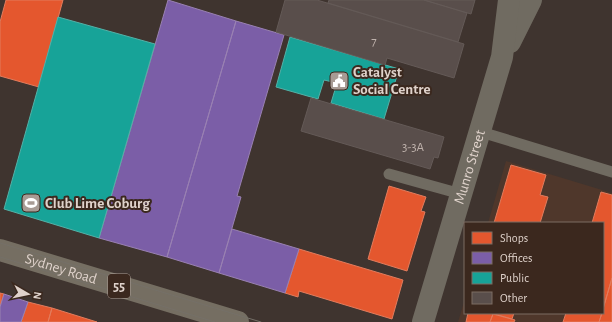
<svg xmlns="http://www.w3.org/2000/svg" width="612" height="322" font-family="'Alegreya Sans',sans-serif">
<style>
.built{fill:#4f372b}
.shops{fill:#e4572e;stroke:#e27c5d}
.offices{fill:#7b5ea7;stroke:#9981b2}
.public{fill:#17a398;stroke:#53b1a7}
.building{fill:#594e4b;stroke:#645a57}
.lines{fill:none;stroke-linecap:round;stroke-linejoin:round}
.service{stroke:#706b61;stroke-width:11}
.tertiary{stroke:#706b61;stroke-width:22}
.trunk{stroke:#756e62;stroke-width:22}
.tram{stroke:#757068;stroke-width:1}
.labels{text-anchor:middle;stroke-width:4;stroke-linejoin:round;paint-order:stroke}
.number-label{font-size:13px;fill:#beb1ab}
.shield{fill:#3b281e;stroke:#ae9f97;stroke-width:1}
.shield-label{font-size:14px;font-weight:bold;fill:#dfd2cb}
.poi-label{font-size:15px;font-weight:bold;fill:#dfd2cb;stroke:#3b281e;text-anchor:start}
.street-label{font-size:15px;fill:#dfd2cb;stroke:#3b281e}
</style>
<rect width="100%" height="100%" fill="#3f342f"/>
<path class="built" d="M 506,161 L 612,193 L 612,322 L 458,322 L 465,299 L 465,313 L 603,313 L 603,223 L 488,223 Z"/>
<path class="shops" d="M 6,0 L 63,0 L 39,87 L 0,76 L 0,22 Z
M 511,165 L 546,175 L 540,195 L 548,197 L 540,223 L 494,223 Z
M 389,186 L 426,197 L 421,211 L 425,212 L 407,271 L 368,259 Z
M 601,192 L 612,195 L 612,278 L 603,309 L 603,223 L 592,223 Z
M 299,249 L 403,280 L 392,319 L 299,291 L 298,297 L 285,293 Z
M 612,278 L 612,322 L 599,322 L 602,313 L 603,313 L 603,309 Z
M 0,293 L 4,294 L 0,307 Z
M 28,302 L 52,308 L 48,322 L 21,322 Z
M 52,308 L 97,322 L 48,322 Z
M 468,313 L 491,313 L 493,314 L 490,322 L 466,322 Z
M 491,313 L 514,313 L 512,319 Z
M 566,313 L 602,313 L 599,322 L 563,322 Z
M 493,314 L 515,320 L 514,322 L 490,322 Z"/>
<path class="offices" d="M 168,0 L 236,21 L 167,257 L 99,238 Z
M 236,21 L 284,35 L 237,196 L 241,197 L 219,273 L 167,257 Z
M 232,229 L 299,249 L 285,293 L 219,273 Z
M 4,294 L 28,302 L 21,322 L 0,322 L 0,307 Z"/>
<path class="public" d="M 58,17 L 155,44 L 99,238 L 4,209 Z
M 290,37 L 399,69 L 384,119 L 331,103 L 337,83 L 324,80 L 318,99 L 276,87 Z"/>
<path class="building" d="M 285,0 L 317,0 L 464,44 L 454,78 L 387,58 L 385,65 L 276,32 Z
M 329,0 L 424,0 L 467,13 L 458,42 L 328,3 Z
M 424,0 L 475,0 L 471,14 Z
M 311,98 L 444,137 L 438,158 L 434,157 L 430,169 L 301,131 Z"/>
<g class="lines">
<path class="service" d="M 481,132 L 612,172
M 389,174 L 461,194"/>
<g class="tertiary">
<path d="M 510,42 L 531,0"/>
<path id="s1" d="M 423,322 L 502,57 L 509,0"/>
</g>
<path class="trunk" id="s2" d="M 0,250 L 238,322"/>
<path class="tram" d="M 0,243 L 261,322
M 0,257 L 215,322"/>
</g>
<defs>
<symbol id="civic-square" viewBox="-11 -11 22 22"><rect x="-9" y="-9" width="18" height="18" rx="4" fill="#a79b94" stroke="#3b281e"/><path d="M-.6-6.5H3V-4.5H.6V-3L4-1V1h2V6H-6V1h2V-1L-.6-3ZM-1.2 2.5V6h2.4V2.5Z" fill="#fff"/></symbol>
<symbol id="stadium-square" viewBox="-11 -11 22 22"><rect x="-9" y="-9" width="18" height="18" rx="4" fill="#a79b94" stroke="#3b281e"/><path d="M0-5a6.5 5 0 1 0 0 10a6.5 5 0 1 0 0-10ZM-3.5-1.8h7v3.6h-7Z" fill="#fff"/></symbol>
</defs>
<g fill-rule="evenodd">
<use href="#civic-square" x="328" y="70" width="22" height="22"/>
<use href="#stadium-square" x="20" y="192" width="22" height="22"/>
</g>
<g class="labels">
<g class="number-label">
<text x="374" y="45">7</text>
<text x="413" y="151">3-3A</text>
</g>
<rect class="shield" x="108" y="274" width="22" height="24" rx="3"/>
<g class="shield-label">
<text x="119" y="291">55</text>
</g>
<g class="poi-label">
<text x="353" y="77">Catalyst<tspan x="353" dy="17">Social Centre</tspan></text>
<text x="45" y="208">Club Lime Coburg</text>
</g>
<g class="street-label">
<text dy="5" stroke="none"><textPath href="#s1" startOffset="162">Munro Street</textPath></text>
<text dy="5" stroke="none"><textPath href="#s2" startOffset="64">Sydney Road</textPath></text>
</g>
</g>
<rect x="464" y="222" width="140" height="92" fill="#3b281e" stroke="#7d6c63"/>
<rect x="472" y="232" width="20" height="12" fill="#e4572e" stroke="#7d6c63"/>
<text x="500" y="242" font-size="12" fill="#dfd2cb">Shops</text>
<rect x="472" y="252" width="20" height="12" fill="#7b5ea7" stroke="#7d6c63"/>
<text x="500" y="262" font-size="12" fill="#dfd2cb">Offices</text>
<rect x="472" y="272" width="20" height="12" fill="#17a398" stroke="#7d6c63"/>
<text x="500" y="282" font-size="12" fill="#dfd2cb">Public</text>
<rect x="472" y="292" width="20" height="12" fill="#594e4b" stroke="#7d6c63"/>
<text x="500" y="302" font-size="12" fill="#dfd2cb">Other</text>
<g transform="translate(28 294) rotate(99)" stroke="#3b281e" stroke-width="3" paint-order="stroke">
<path d="M0-3L7 15L0 10L-7 15Z" fill="#dfd2cb"/>
<text y="-6" font-size="11" font-weight="bold" text-anchor="middle" fill="#dfd2cb">N</text>
</g>
</svg>
